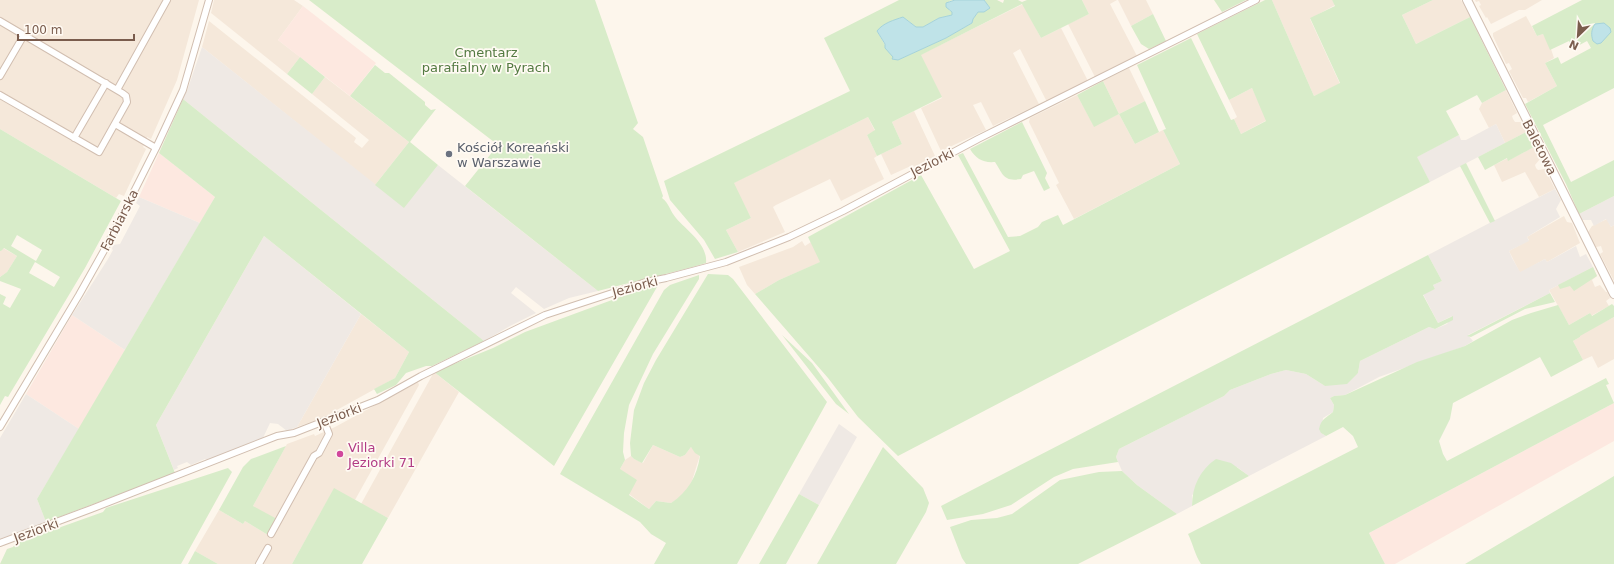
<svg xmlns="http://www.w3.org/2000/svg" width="1614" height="564" font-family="'DejaVu Sans',sans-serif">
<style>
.residential{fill:#f5e8da}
.commercial{fill:#fde8e0}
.industrial{fill:#efe9e4}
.green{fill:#d8ecc9;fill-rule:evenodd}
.water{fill:#bfe3e8;stroke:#a5d3da}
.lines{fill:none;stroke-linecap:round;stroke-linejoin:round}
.minor-casing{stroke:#d1beb0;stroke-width:8}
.tertiary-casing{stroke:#d1beb0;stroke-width:10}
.minor{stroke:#fff;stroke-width:6}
.tertiary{stroke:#fff;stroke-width:8}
.worship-dot{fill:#6b7280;stroke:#fffaf3;stroke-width:1.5}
.hotel-dot{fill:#d1479c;stroke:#fffaf3;stroke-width:1.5}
.labels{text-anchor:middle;stroke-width:3.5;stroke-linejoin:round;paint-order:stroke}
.park-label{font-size:13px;fill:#537a41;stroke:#fffaf3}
.worship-label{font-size:13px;fill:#5b616d;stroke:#fffaf3;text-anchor:start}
.street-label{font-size:13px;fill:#7a5c4d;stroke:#fffaf3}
.hotel-label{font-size:13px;fill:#b23c85;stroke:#fffaf3;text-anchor:start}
</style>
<rect width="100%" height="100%" fill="#fdf6ec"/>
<path class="residential" d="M 0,0 L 199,0 L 177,80 L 151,139 L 147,137 L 143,147 L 146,149 L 124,196 L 119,194 L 116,198 L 0,129 Z
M 214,0 L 294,0 L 303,6 L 278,40 L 300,57 L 287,74 L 211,13 Z
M 1082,0 L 1117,0 L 1110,4 L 1137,56 L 1095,77 L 1068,24 L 1089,14 Z
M 1118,0 L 1146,0 L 1153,14 L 1131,26 Z
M 1272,0 L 1332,0 L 1335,5 L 1310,19 L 1340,84 L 1314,96 Z
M 1433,0 L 1461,0 L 1470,17 L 1416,44 L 1402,15 Z
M 1475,0 L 1542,0 L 1525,10 L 1519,10 L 1491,24 L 1487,17 L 1486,18 L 1479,6 L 1481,5 L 1479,1 L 1476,2 Z
M 1023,4 L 1041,38 L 1061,28 L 1088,81 L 1047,102 L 1020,49 L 1013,53 L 1039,104 L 993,126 L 981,102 L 973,105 L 986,130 L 941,151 L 921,108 L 942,98 L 920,55 Z
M 1526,16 L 1537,36 L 1543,34 L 1550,46 L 1554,58 L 1545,63 L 1557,86 L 1528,102 L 1526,98 L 1523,98 L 1509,71 L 1512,69 L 1509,63 L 1506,64 L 1493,36 L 1493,33 Z
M 209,21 L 356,138 L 354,142 L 362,148 L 369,140 L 312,94 L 325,77 L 409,142 L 375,185 L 202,47 Z
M 1129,68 L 1145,101 L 1119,114 L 1135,144 L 1163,130 L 1180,164 L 1074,219 L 1056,185 L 1059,183 L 1029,122 L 1030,118 L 1077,95 L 1094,126 L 1119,114 L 1103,81 Z
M 1252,88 L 1267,120 L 1241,134 L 1234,119 L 1237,117 L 1229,100 Z
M 1506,90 L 1517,113 L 1512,116 L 1513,119 L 1515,122 L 1521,122 L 1526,132 L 1505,143 L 1496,124 L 1489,128 L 1479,109 L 1482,103 Z
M 914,111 L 935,156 L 914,167 L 913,165 L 891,175 L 881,154 L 902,144 L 892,122 Z
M 868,117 L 875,131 L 867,135 L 877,156 L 874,158 L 884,179 L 841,201 L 830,179 L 776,205 L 773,207 L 785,232 L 738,252 L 726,230 L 751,218 L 733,183 Z
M 1534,147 L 1540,159 L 1535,165 L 1536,168 L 1538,170 L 1545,169 L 1555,189 L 1539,197 L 1525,172 L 1502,182 L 1494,165 L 1508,158 L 1509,160 Z
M 1564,216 L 1567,222 L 1572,223 L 1580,243 L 1547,262 L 1545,259 L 1520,273 L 1509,251 L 1529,240 L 1527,237 Z
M 1607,219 L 1611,227 L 1614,225 L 1614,281 L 1600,254 L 1603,252 L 1601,246 L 1596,247 L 1588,232 L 1592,226 Z
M 802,241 L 805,246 L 811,242 L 821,262 L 779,280 L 755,294 L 747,285 L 739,267 L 793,247 Z
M 3,248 L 17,256 L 7,272 L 0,277 L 0,251 L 1,251 Z
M 1593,267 L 1597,276 L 1592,280 L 1595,287 L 1600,285 L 1606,292 L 1607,292 L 1610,298 L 1606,301 L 1609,306 L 1591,316 L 1590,313 L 1569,325 L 1549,290 Z
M 361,314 L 409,352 L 395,378 L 324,417 L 297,427 Z
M 1614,317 L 1614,359 L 1598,368 L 1592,356 L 1583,360 L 1573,341 L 1580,337 L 1579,336 L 1585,332 Z
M 434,372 L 459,392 L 388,518 L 361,504 Z
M 418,382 L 419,385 L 355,500 L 334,489 L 292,564 L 218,564 L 195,551 L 219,510 L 243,524 L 245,521 L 268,535 L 253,506 L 287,444 L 314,434 L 315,436 L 335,427 Z
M 653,445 L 680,457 L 685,455 L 691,447 L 700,455 L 691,484 L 681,497 L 671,503 L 656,501 L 649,509 L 629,494 L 620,469 L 625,460 L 631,456 L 634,459 L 643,463 Z"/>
<path class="commercial" d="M 303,6 L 376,63 L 350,96 L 278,40 Z
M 159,153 L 215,197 L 200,223 L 139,197 Z
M 72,315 L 125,350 L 79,429 L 26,394 Z
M 1614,403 L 1614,441 L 1395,564 L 1385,564 L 1369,533 Z"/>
<path class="industrial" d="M 202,47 L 404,207 L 438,165 L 598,291 L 569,298 L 544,309 L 516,287 L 511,293 L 536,313 L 510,326 L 484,341 L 183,99 L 188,88 Z
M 1496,124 L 1505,143 L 1430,182 L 1416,157 L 1459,135 L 1461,140 L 1466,140 Z
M 1555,189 L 1561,200 L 1556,209 L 1560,217 L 1527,237 L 1529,241 L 1509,251 L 1512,258 L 1520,272 L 1545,259 L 1547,262 L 1576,246 L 1580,257 L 1586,254 L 1593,267 L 1549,290 L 1550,293 L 1468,335 L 1473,341 L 1465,346 L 1379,377 L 1345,395 L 1334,396 L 1330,398 L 1334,405 L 1333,412 L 1323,418 L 1321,433 L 1326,436 L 1249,476 L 1237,467 L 1192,495 L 1192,506 L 1177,514 L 1137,485 L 1122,471 L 1116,457 L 1119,449 L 1224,396 L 1230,390 L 1271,374 L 1286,370 L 1306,374 L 1325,386 L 1358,373 L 1360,361 L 1429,327 L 1435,329 L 1447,324 L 1452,316 L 1438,323 L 1423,294 L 1435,289 L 1433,285 L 1442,281 L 1428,255 Z
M 1614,196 L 1614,225 L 1611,227 L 1606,219 L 1594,226 L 1591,220 L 1582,220 L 1579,214 Z
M 139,197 L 200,223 L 125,350 L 72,315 L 108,259 L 113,250 L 112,249 L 113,245 L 120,244 L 140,206 L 136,203 Z
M 264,236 L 361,314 L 297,427 L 287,431 L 278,424 L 270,423 L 262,440 L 207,460 L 205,459 L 191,465 L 187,462 L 177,466 L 178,468 L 174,470 L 156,425 Z
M 26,394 L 79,429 L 37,499 L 46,522 L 0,539 L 0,438 Z
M 839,424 L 857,437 L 819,505 L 799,494 Z"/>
<path class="green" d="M 309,0 L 595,0 L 638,123 L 633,129 L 643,137 L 663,196 L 662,198 C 669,203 670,211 676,218 C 687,231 708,244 706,263 C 670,274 634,281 598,291 L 465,186 L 498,145 Z
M 899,0 L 955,0 L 949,1 L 949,10 L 952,12 L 952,15 L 939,18 L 923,27 L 916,27 L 906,19 L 877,31 L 889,52 L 898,60 L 946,38 L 972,23 L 973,19 L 978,12 L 982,12 L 990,8 L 984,0 L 997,0 L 1003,3 L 1004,0 L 1018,0 L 1022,2 L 1027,0 L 1082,0 L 1089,14 L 1041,38 L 1022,4 L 921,55 L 942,97 L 892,122 L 902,144 L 877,156 L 867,135 L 875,130 L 868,117 L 734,183 L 751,218 L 726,230 L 738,252 L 715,259 L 704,240 L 670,200 L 664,181 L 850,91 L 824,38 Z
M 1214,0 L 1246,0 L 1222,12 Z
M 1265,0 L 1272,0 L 1314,96 L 1340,83 L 1310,18 L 1335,6 L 1332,0 L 1433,0 L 1402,15 L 1416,44 L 1470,17 L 1506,90 L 1482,103 L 1477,95 L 1446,111 L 1459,135 L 1417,157 L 1430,182 L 1034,385 L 898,456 L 858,417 L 828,378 L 755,294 L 779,280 L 820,262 L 808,237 L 921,175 L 974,269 L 1010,251 L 958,155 L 963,153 L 1008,237 L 1020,236 L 1038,227 L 1042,222 L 1058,215 L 1063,225 L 1180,164 L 1163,130 L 1166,129 L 1137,65 L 1191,38 L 1231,120 L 1234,119 L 1241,134 L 1266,121 L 1252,88 L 1229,100 L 1197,34 Z
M 1582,0 L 1614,0 L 1614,88 L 1543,125 L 1571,182 L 1614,160 L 1614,196 L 1579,214 L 1566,184 L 1525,104 L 1557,86 L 1545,63 L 1558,57 L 1561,64 L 1591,48 L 1587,41 L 1572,49 L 1569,41 L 1550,50 L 1543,34 L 1537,36 L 1532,26 Z
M 1153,14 L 1166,41 L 1149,49 L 1141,44 L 1131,26 Z
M 300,57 L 325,77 L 312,94 L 287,74 Z
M 375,65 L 385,73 L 389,73 L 425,102 L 425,105 L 431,110 L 436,109 L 410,142 L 438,165 L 404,208 L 375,185 L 409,142 L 350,96 Z
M 1103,81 L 1119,114 L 1145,101 L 1159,132 L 1135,144 L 1119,114 L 1094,127 L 1077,95 Z
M 183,99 L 484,341 L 432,366 L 426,366 L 406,373 L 396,385 L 377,394 L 374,389 L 395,378 L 409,352 L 264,236 L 156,425 L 175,473 L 46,522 L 37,499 L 215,197 L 159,153 Z
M 1022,122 L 1047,173 L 1045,178 L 1050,188 L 1044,191 L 1034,171 L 1023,175 L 1021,179 C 1003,182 1003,174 995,162 C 983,163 976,159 970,149 Z
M 0,129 L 121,201 L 85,268 L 8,397 L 5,396 L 0,405 L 0,294 L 6,297 L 3,304 L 10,308 L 21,289 L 0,281 L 0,277 L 7,272 L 17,256 L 4,248 L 1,251 L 0,251 ZM 17,235 L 42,250 L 36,261 L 11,246 ZM 35,262 L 60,277 L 54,287 L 29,273 Z
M 1526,132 L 1534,147 L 1508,161 L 1507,158 L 1485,170 L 1478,157 Z
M 1466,163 L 1495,221 L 1490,223 L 1460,166 Z
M 1428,255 L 1442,281 L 1433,285 L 1435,289 L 1423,295 L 1438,323 L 1453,316 L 1453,320 L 1435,329 L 1429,327 L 1360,361 L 1358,373 L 1347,384 L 1325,386 L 1306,374 L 1286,370 L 1271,374 L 1230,390 L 1224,396 L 1119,449 L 1116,457 L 1118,462 L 1073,469 L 1054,477 L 1011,505 L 983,514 L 947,520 L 941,506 Z
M 1593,267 L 1597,276 L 1574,291 L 1570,286 L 1560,289 L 1558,285 Z
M 708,274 L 728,275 L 733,279 L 827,402 L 737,564 L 654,564 L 666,543 L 651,534 L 640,522 L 560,474 L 664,290 L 670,285 L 699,275 L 699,279 L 653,354 L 629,405 L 624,433 L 623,452 L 625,460 L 620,469 L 637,480 L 629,495 L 649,509 L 656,501 L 671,503 C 688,492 697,476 700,456 L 695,453 L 691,447 L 685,455 L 680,457 L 653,445 L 642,463 L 634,459 L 631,456 L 630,443 L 634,410 L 644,383 L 656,360 Z
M 650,286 L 657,287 L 554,466 L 434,372 L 493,348 L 525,332 Z
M 1550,293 L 1555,302 L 1525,309 L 1471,337 L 1467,336 Z
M 1612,304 L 1614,306 L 1614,317 L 1580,336 L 1580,337 L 1573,341 L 1583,360 L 1551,377 L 1540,357 L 1453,403 L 1450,419 L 1439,441 L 1443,454 L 1447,461 L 1606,378 L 1609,384 L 1606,385 L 1614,403 L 1369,533 L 1385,564 L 1201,564 C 1195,555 1193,544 1188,534 L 1358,447 L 1353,436 L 1343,427 L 1326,436 L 1321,433 L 1319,429 C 1321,419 1326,418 1333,412 L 1334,405 L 1330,398 L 1334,396 L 1345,395 L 1417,362 L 1465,346 L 1512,320 L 1531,313 L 1558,305 L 1569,325 L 1590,313 L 1592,316 Z
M 782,335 L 812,363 L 849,414 L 836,404 Z
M 286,446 L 253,506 L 277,519 L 268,535 L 245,521 L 243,524 L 219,510 L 243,467 L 251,459 Z
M 883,447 L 923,488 L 929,503 L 926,512 L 896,564 L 817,564 Z
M 1216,459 L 1231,463 L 1249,476 L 1192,506 C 1192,486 1200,470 1216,459 Z
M 228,468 L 232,472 L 181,564 L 0,564 L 7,549 L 13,547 L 16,543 L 103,512 L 106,508 Z
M 1122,471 L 1137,485 L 1177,514 L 1078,564 L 966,564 L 962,558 L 950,527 L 971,520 L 997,518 L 1012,514 L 1060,480 L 1099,472 Z
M 1614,476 L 1614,564 L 1465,564 L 1601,484 Z
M 334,488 L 388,518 L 362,564 L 292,564 Z
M 799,494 L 819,505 L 786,564 L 759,564 Z
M 195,551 L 218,564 L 188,564 Z"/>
<path class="water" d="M 955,0 L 984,0 L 990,8 L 984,12 L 978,12 L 973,19 L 972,23 L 946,38 L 898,60 L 892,59 L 893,57 L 885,48 L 885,44 L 877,31 C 883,23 894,20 903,17 L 916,27 L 923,27 L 939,18 L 952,15 L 952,12 L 946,7 L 946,3 Z
M 1604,23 L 1610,28 L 1611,32 L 1601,43 L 1597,44 L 1593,41 C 1591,35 1591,30 1595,24 Z"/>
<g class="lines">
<defs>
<path id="minor" d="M 0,21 L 122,93 L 126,96 L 127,102 L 99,152 L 0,95
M 0,76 L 24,35
M 117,90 L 167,0
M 115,124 L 156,148
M 74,138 L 106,83
M 0,427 L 79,295 L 106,247 L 156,148 L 183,90 L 209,0
M 271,534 L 314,456 L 319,453 L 329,434 L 324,421
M 0,543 L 91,509 L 277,436 L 294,433 L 378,400 L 421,376 L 545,315 L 646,282 L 666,278 L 726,262 L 789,237 L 843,211 L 978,139 L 1256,0
M 259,564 L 268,548"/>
<path id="tertiary" d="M 1467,0 L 1614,294"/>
</defs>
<use href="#minor" class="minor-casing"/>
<use href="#tertiary" class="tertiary-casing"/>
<use href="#minor" class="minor"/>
<use href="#tertiary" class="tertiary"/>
</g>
<circle class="worship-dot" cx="449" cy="154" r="4"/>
<circle class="hotel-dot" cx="340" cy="454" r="4"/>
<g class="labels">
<g class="park-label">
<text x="486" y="57">Cmentarz<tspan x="486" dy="15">parafialny w Pyrach</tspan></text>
</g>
<g class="worship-label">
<text x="457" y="152">Kościół Koreański<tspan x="457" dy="15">w Warszawie</tspan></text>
</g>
<g class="street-label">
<text transform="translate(1540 147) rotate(63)" y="5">Baletowa</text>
<text transform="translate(932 162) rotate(-27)" y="5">Jeziorki</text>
<text transform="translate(119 220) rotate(-63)" y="5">Farbiarska</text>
<text transform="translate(635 286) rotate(-15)" y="5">Jeziorki</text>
<text transform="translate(339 415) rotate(-21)" y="5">Jeziorki</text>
<text transform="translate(36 530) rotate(-20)" y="5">Jeziorki</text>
</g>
<g class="hotel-label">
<text x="348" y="452">Villa<tspan x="348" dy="15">Jeziorki 71</tspan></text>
</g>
</g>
<g transform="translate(1578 36) rotate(205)" stroke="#fffaf3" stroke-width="3" paint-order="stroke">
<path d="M0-3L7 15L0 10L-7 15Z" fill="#7a5c4d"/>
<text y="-6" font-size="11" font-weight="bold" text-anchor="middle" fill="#7a5c4d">N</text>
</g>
<path d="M18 34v6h116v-6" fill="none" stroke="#7a5c4d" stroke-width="2"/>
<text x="24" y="34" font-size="12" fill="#7a5c4d" stroke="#fffaf3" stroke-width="3" paint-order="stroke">100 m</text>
</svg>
